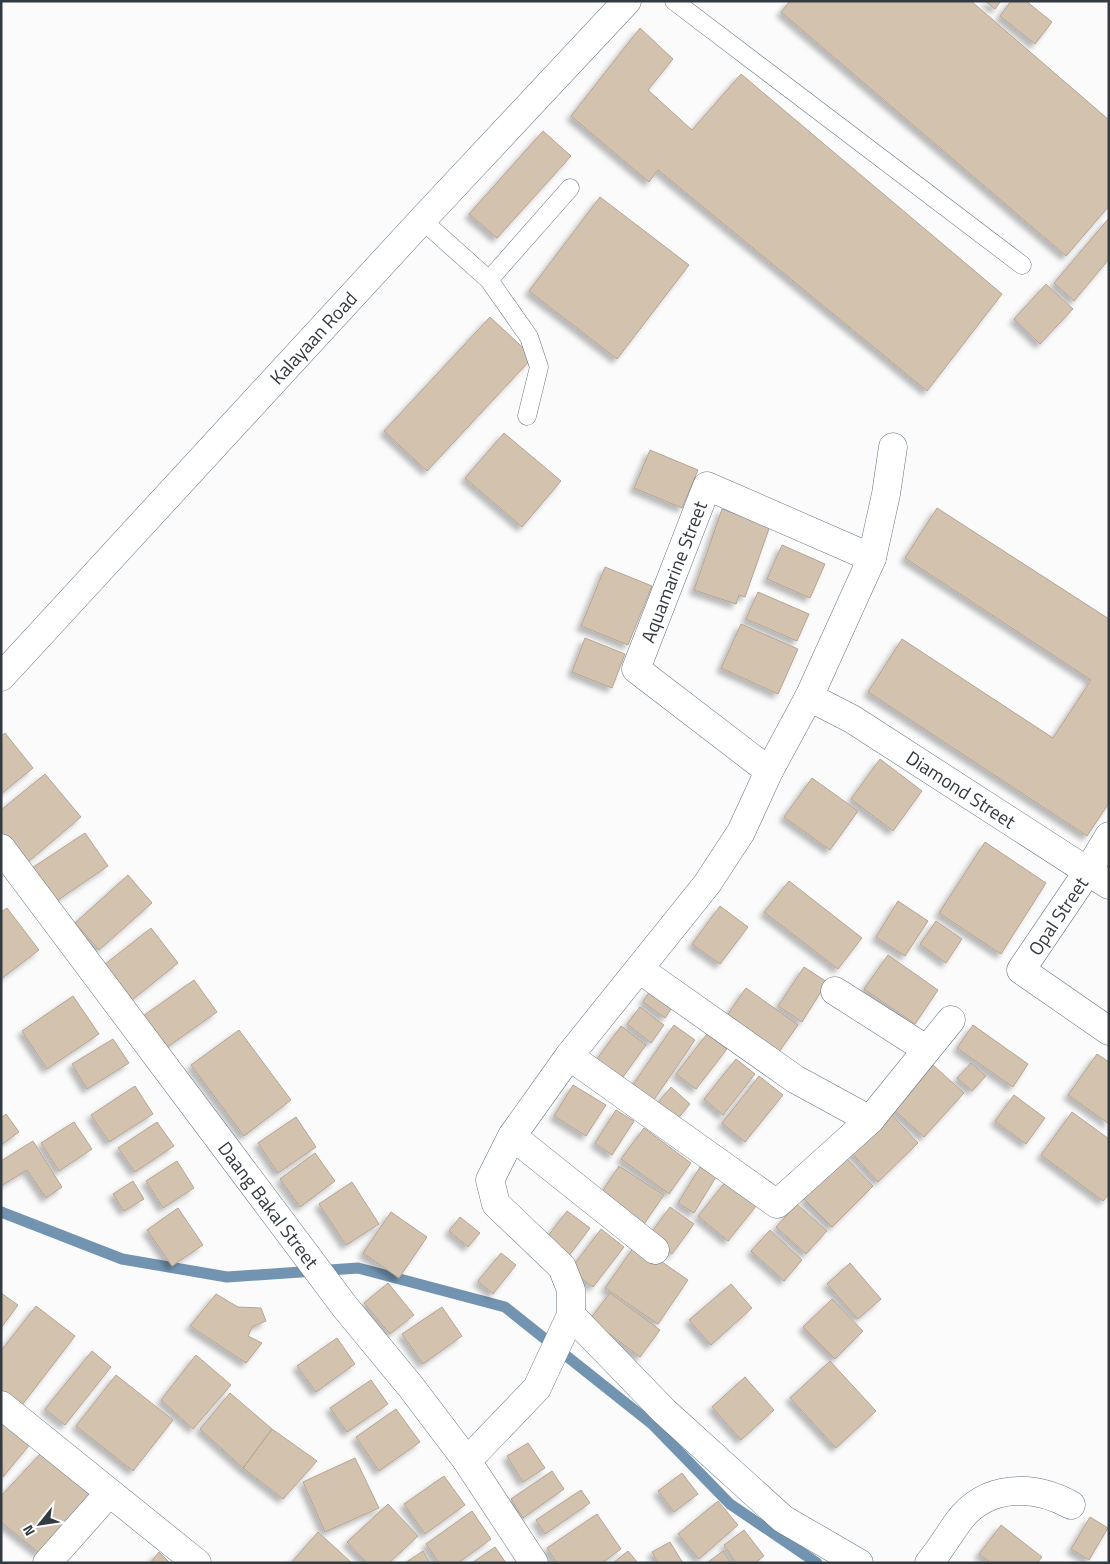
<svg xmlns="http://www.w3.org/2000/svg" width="1110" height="1564" font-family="'Titillium Web',sans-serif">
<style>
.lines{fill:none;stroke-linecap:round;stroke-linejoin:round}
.stream{stroke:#7294b1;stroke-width:11}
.building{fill:#d3c2ae;stroke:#b6a592;filter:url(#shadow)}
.service-casing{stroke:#637585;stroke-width:19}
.minor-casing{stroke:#637585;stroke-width:29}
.tertiary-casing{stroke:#637585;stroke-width:29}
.service{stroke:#fff;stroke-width:18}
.minor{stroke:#fff;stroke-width:28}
.tertiary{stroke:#fff;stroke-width:28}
.labels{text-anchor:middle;stroke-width:4;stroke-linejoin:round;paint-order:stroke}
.street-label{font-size:19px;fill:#333b42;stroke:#fff}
</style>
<defs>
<filter id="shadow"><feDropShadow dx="-4.5" dy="4.5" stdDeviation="2.5" flood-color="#0004"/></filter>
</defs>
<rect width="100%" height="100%" fill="#fbfbfb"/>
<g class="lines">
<path class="stream" d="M 1,1212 L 122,1259 L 227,1277 L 358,1268 L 505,1307 L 652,1424 L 730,1504 L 817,1563"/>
</g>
<path class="building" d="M 790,1 L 971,1 L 1109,120 L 1109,206 L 1066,256 L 781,12 Z
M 985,1 L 1001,1 L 995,9 Z
M 1011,1 L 1026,1 L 1052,22 L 1035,44 L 1000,16 Z
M 640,28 L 673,59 L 648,90 L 692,130 L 741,74 L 1002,294 L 927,391 L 658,170 L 649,182 L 571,116 Z
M 543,131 L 571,156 L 497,238 L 469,214 Z
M 600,197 L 689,265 L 617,359 L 529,291 Z
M 1109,218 L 1109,259 L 1074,301 L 1054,283 Z
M 1046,284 L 1073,309 L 1040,344 L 1014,319 Z
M 490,317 L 533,357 L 427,471 L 384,431 Z
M 504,433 L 561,481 L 522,527 L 465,478 Z
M 650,450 L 698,470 L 682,508 L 634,488 Z
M 937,508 L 1109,619 L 1109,803 L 1087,836 L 868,692 L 902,639 L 1053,738 L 1091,680 L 905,558 Z
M 722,509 L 770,526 L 745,597 L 739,595 L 736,604 L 694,590 Z
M 782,545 L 825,564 L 810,598 L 767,579 Z
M 605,567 L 652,586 L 628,645 L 581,626 Z
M 758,592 L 809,614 L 797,641 L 746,619 Z
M 741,624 L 798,649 L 778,694 L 721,668 Z
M 585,638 L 625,654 L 612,688 L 572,672 Z
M 5,733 L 33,768 L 1,794 L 1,736 Z
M 880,759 L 922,791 L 893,831 L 851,799 Z
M 45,774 L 81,817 L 22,867 L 1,843 L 1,810 Z
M 812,778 L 858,811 L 830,850 L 784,817 Z
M 85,833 L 108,866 L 55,902 L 32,868 Z
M 985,842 L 1046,883 L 1001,954 L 939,913 Z
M 128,875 L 152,903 L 99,950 L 75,923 Z
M 789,881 L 862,938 L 838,969 L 764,912 Z
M 898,901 L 928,921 L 905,956 L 876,937 Z
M 720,906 L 748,927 L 720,964 L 692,944 Z
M 7,908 L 39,950 L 1,979 L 1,912 Z
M 936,921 L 962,939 L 946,963 L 920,944 Z
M 151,928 L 178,963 L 132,1000 L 104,965 Z
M 888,955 L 938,990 L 915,1024 L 864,989 Z
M 804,967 L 827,982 L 802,1022 L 778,1006 Z
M 194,980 L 217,1012 L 166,1048 L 143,1016 Z
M 746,988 L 798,1025 L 774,1059 L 723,1021 Z
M 651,989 L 673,1006 L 665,1018 L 643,1002 Z
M 73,996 L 99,1034 L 47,1069 L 22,1031 Z
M 640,1007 L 664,1025 L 651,1043 L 627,1024 Z
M 674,1025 L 695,1040 L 651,1104 L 630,1089 Z
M 973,1025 L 1028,1064 L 1013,1087 L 957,1048 Z
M 621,1026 L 646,1045 L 620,1081 L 594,1063 Z
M 239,1030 L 291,1100 L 244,1136 L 191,1065 Z
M 707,1034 L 727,1049 L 696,1089 L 676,1074 Z
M 113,1039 L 129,1063 L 87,1089 L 72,1064 Z
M 1097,1054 L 1109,1062 L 1109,1124 L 1068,1095 Z
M 736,1059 L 755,1074 L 723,1115 L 704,1099 Z
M 971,1063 L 986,1076 L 972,1091 L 957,1078 Z
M 933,1065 L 964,1093 L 924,1137 L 893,1109 Z
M 759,1076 L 783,1095 L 745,1142 L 722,1123 Z
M 573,1085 L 606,1105 L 586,1136 L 554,1116 Z
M 135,1086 L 153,1114 L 109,1142 L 91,1115 Z
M 671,1087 L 690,1104 L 675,1122 L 655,1106 Z
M 1014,1095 L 1045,1118 L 1026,1144 L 995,1121 Z
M 616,1110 L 634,1121 L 612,1155 L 595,1143 Z
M 1072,1112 L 1109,1139 L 1109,1194 L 1103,1201 L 1041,1155 Z
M 890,1113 L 918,1143 L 878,1182 L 850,1151 Z
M 6,1114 L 19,1132 L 1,1145 L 1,1118 Z
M 296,1117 L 316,1147 L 278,1173 L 258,1143 Z
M 74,1122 L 92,1149 L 59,1171 L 41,1143 Z
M 157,1122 L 174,1146 L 135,1172 L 118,1148 Z
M 644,1128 L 691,1163 L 669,1194 L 621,1159 Z
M 33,1141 L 62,1187 L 46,1198 L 27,1170 L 1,1186 L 1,1161 Z
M 315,1153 L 335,1181 L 300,1207 L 280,1179 Z
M 845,1157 L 873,1186 L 832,1227 L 804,1199 Z
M 177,1161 L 194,1188 L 163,1208 L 146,1181 Z
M 619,1166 L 664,1195 L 640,1230 L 596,1201 Z
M 700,1167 L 716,1177 L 694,1213 L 678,1203 Z
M 727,1180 L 757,1205 L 728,1241 L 698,1216 Z
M 133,1181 L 144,1199 L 124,1211 L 113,1194 Z
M 352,1182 L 379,1224 L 346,1245 L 319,1204 Z
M 797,1204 L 827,1231 L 806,1254 L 776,1227 Z
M 670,1207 L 694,1224 L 672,1254 L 648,1237 Z
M 178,1208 L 203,1245 L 172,1266 L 147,1230 Z
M 567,1211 L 590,1228 L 568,1257 L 545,1240 Z
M 391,1212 L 427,1237 L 399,1278 L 363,1253 Z
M 460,1217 L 480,1233 L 468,1247 L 449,1231 Z
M 601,1229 L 624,1247 L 593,1287 L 570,1270 Z
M 770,1230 L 802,1260 L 784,1281 L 751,1251 Z
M 636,1244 L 688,1280 L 658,1324 L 605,1288 Z
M 501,1253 L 516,1265 L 493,1294 L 478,1281 Z
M 850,1263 L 881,1299 L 858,1319 L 827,1284 Z
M 388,1283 L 414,1315 L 390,1334 L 364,1303 Z
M 731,1284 L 752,1308 L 711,1345 L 689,1320 Z
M 1,1293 L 18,1305 L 1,1328 Z
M 610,1293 L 660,1330 L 640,1357 L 590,1319 Z
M 216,1294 L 238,1307 L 261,1308 L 266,1321 L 252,1327 L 248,1336 L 262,1343 L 246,1363 L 190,1326 Z
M 832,1299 L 863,1331 L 835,1359 L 803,1327 Z
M 36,1306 L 75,1336 L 19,1409 L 1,1395 L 1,1351 Z
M 442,1307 L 462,1336 L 423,1364 L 402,1334 Z
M 337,1338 L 355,1364 L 316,1392 L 297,1366 Z
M 92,1351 L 111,1367 L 65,1425 L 45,1409 Z
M 196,1355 L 231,1385 L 193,1429 L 161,1400 Z
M 830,1361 L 876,1411 L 836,1448 L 790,1398 Z
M 116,1375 L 173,1420 L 133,1471 L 76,1426 Z
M 745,1377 L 774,1410 L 741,1440 L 712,1407 Z
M 371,1380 L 388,1404 L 347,1432 L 330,1408 Z
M 230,1393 L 272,1429 L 243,1468 L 200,1429 Z
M 396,1409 L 420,1442 L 379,1471 L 356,1437 Z
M 4,1420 L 31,1443 L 3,1477 L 1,1423 Z
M 272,1429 L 317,1461 L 283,1499 L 243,1468 Z
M 528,1443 L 545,1468 L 523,1482 L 507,1456 Z
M 42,1452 L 94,1499 L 39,1553 L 1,1522 L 1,1496 Z
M 355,1458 L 379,1508 L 325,1532 L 303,1482 Z
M 552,1471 L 564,1489 L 523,1518 L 511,1499 Z
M 682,1473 L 698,1494 L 674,1512 L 658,1491 Z
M 444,1476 L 465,1505 L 425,1534 L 404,1504 Z
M 581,1490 L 590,1503 L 545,1534 L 536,1520 Z
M 718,1501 L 738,1525 L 699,1559 L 678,1534 Z
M 388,1504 L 418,1536 L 389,1563 L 367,1563 L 347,1542 Z
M 472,1511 L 491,1539 L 458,1563 L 439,1563 L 426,1544 Z
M 597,1514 L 621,1549 L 602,1563 L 557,1563 L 547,1548 Z
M 1090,1517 L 1108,1528 L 1089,1560 L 1071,1549 Z
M 1001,1525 L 1042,1557 L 1037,1563 L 991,1563 L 979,1554 Z
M 744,1530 L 764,1556 L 755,1563 L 736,1563 L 724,1545 Z
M 318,1532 L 352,1563 L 291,1563 Z
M 670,1542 L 683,1563 L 658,1563 L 652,1552 Z
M 495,1547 L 506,1563 L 472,1563 Z
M 423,1551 L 430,1563 L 405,1563 Z
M 628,1551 L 638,1563 L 613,1563 Z
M 723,1551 L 731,1563 L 707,1563 Z
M 159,1552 L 170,1563 L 150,1563 Z"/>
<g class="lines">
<defs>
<path id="service" d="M 674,1 L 1022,265
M 422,220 L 489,280 L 529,337 L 539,367 L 527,416
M 489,280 L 570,188"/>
<g id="minor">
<path id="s1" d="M 809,697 L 852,719 L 1109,885"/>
<path id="s2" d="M 769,771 L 636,669 L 707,486 L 872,558"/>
<path d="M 1109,836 L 1088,871 L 1021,970 L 1109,1031"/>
<path d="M 639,969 L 795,1079 L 870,1120"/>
<path d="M 835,991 L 926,1049"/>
<path d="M 569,1056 L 777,1204 L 870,1120 L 951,1020"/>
<path d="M 512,1136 L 655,1250"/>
<path d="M 571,1315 L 664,1411 L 783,1519 L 859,1563"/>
<path d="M 1,1405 L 197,1563"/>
<path d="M 467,1461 L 537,1388 L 571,1315 L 571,1290 L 562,1267 L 496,1204 L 490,1180 L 512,1136 L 569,1056 L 707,884 L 741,832 L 769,771 L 809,697 L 872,558 L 886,494 L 893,447"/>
<path d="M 47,1563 L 109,1493"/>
<path d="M 929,1563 C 940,1550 948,1536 958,1522 C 986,1484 1033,1484 1071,1505"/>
</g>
<g id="tertiary">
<path id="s3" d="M 1,677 L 422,220 L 627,1"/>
<path id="s4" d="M 1,848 L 345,1307 L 411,1387 L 467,1461 L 534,1563"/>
</g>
</defs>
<use href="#service" class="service-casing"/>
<use href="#minor" class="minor-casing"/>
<use href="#tertiary" class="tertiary-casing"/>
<use href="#service" class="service"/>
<use href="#minor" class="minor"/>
<use href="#tertiary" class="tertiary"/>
</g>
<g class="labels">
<g class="street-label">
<text dy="7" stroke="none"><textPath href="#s3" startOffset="461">Kalayaan Road</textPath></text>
<text dy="7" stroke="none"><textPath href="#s2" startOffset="272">Aquamarine Street</textPath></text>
<text dy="7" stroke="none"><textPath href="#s1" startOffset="178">Diamond Street</textPath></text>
<text transform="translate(1058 916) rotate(-56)" y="7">Opal Street</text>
<text dy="7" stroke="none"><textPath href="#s4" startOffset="446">Daang Bakal Street</textPath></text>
</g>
</g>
<rect width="1110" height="1564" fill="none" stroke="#333b42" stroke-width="5"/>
<g transform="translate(40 1524) rotate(240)" stroke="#ffffff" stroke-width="4" paint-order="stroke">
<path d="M0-4L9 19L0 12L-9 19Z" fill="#333b42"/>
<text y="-8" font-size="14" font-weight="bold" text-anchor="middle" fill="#333b42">N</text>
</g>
</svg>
